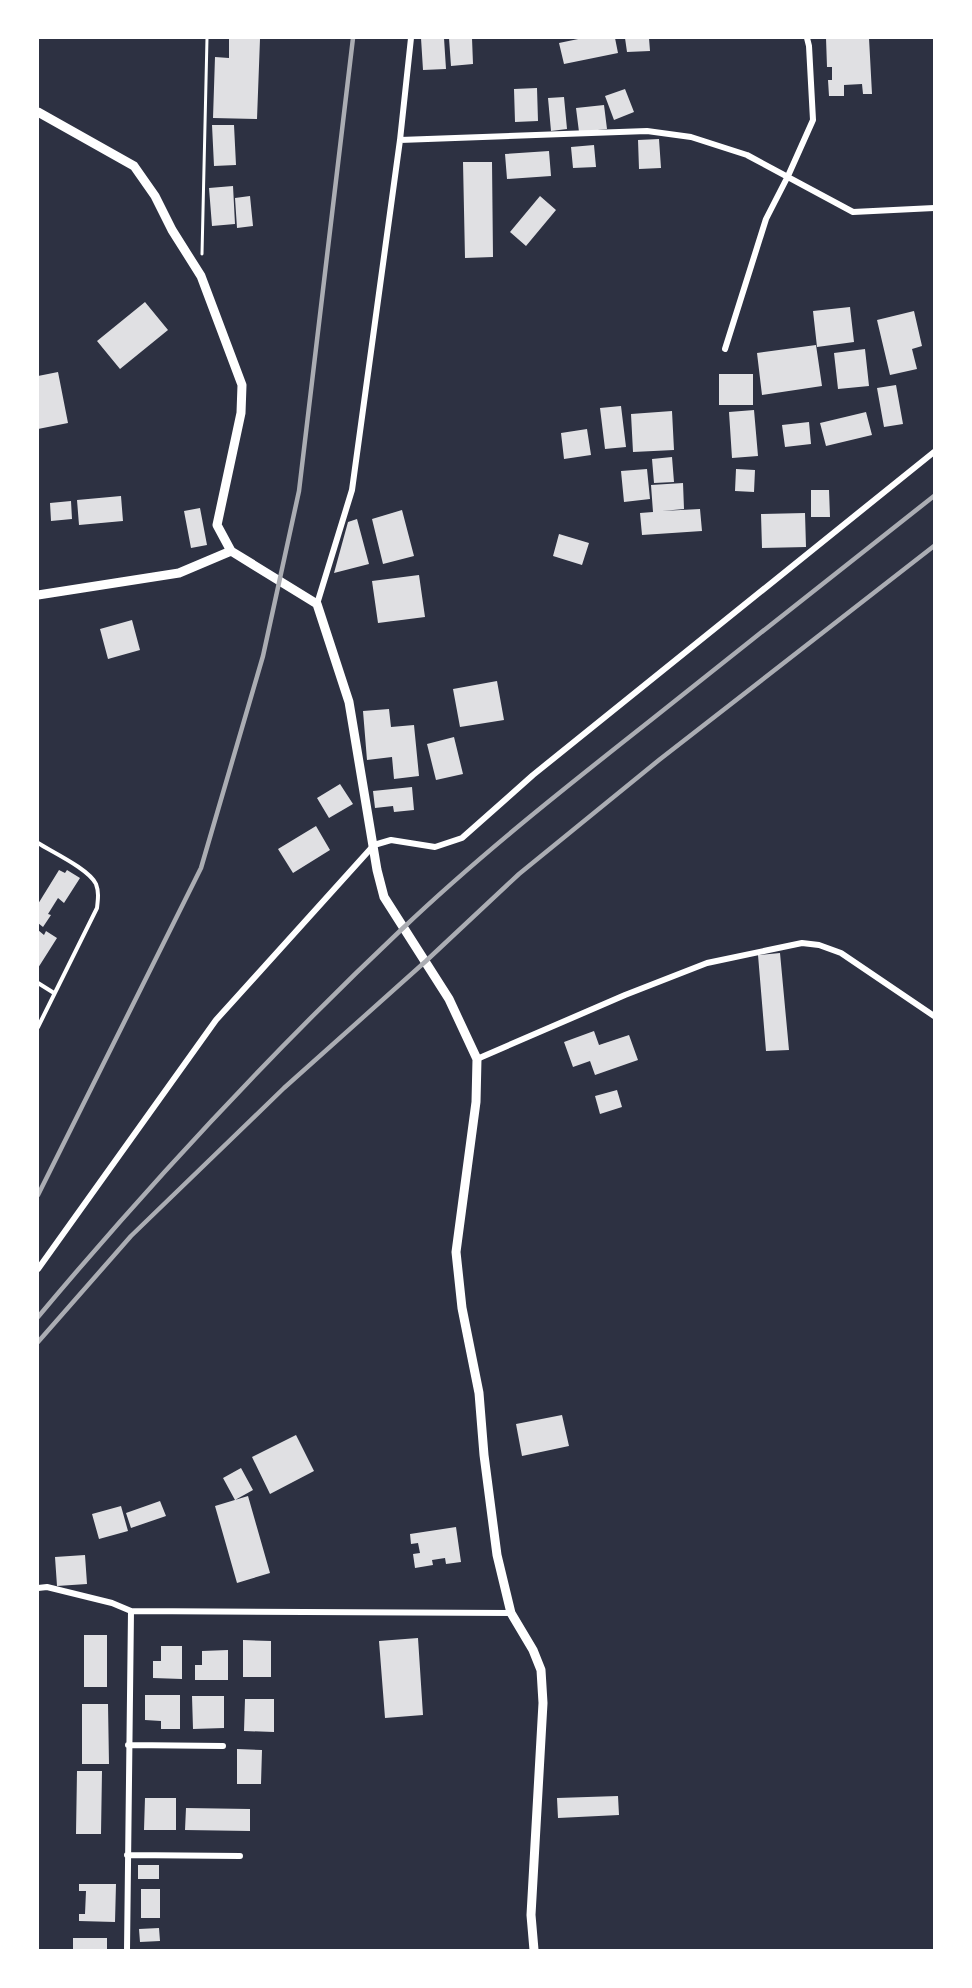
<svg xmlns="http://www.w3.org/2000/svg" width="972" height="1988" font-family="'Noto Sans',sans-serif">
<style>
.building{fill:#e0e0e3}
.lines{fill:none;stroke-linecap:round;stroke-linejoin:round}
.path{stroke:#fff;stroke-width:3}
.service{stroke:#fff;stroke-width:4}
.minor{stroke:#fff;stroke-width:6}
.tertiary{stroke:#fff;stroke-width:9}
.rail{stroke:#abadb3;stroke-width:4.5}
</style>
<rect width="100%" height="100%" fill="#2d3142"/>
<path class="building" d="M 229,38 L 260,39 L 257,119 L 213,118 L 215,57 L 229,58 Z
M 421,38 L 444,38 L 446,69 L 423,70 Z
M 449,38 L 472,38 L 473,64 L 451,66 Z
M 583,38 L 615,38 L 618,53 L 564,64 L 559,43 Z
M 625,38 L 649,38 L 650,51 L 627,52 Z
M 826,38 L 869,38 L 872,94 L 863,94 L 862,84 L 844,85 L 844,96 L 829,96 L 828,80 L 832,80 L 832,67 L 827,67 Z
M 537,88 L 538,121 L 515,122 L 514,89 Z
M 625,89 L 634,112 L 614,120 L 605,96 Z
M 564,97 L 567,129 L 551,131 L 548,98 Z
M 604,105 L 607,129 L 579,132 L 576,108 Z
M 212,125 L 234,125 L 236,165 L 214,166 Z
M 659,139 L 661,168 L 639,169 L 638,140 Z
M 594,145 L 596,167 L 573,168 L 571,147 Z
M 549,151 L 551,176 L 507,179 L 505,154 Z
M 463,162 L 492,162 L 493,257 L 465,258 Z
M 233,186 L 235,224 L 212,226 L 209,188 Z
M 250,196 L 253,226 L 237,228 L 235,198 Z
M 540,196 L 556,210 L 526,246 L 510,232 Z
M 145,302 L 168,330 L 120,369 L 97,341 Z
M 850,307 L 854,342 L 817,347 L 813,311 Z
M 914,311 L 922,346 L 912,349 L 917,369 L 890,375 L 877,320 Z
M 816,345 L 822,386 L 762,395 L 757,353 Z
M 865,349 L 869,386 L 838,389 L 834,353 Z
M 58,372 L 68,423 L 38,429 L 38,376 Z
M 719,374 L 753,374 L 753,405 L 719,405 Z
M 896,385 L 903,424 L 884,427 L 877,388 Z
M 621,406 L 626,447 L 605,449 L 600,408 Z
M 754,410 L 758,456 L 732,458 L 729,412 Z
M 672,411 L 674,450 L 633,452 L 631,414 Z
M 866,412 L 872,435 L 826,446 L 820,423 Z
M 809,422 L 811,444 L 785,447 L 782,425 Z
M 587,429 L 591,455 L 564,459 L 561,433 Z
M 672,457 L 674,482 L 654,483 L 652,459 Z
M 647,469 L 650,499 L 624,502 L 621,471 Z
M 736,469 L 755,470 L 754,492 L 735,491 Z
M 683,483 L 684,509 L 662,511 L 700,509 L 702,531 L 642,535 L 640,513 L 653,512 L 651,485 Z
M 811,490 L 829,490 L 830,517 L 811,517 Z
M 121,496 L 123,521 L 79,525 L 77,500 Z
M 71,501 L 72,519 L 51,521 L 50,503 Z
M 200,508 L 207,545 L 191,548 L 184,511 Z
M 402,510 L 414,556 L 383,564 L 372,519 Z
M 805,513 L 806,547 L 762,548 L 761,514 Z
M 357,519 L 369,564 L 334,573 L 348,522 Z
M 559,534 L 589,543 L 582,565 L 553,556 Z
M 419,575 L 425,617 L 378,623 L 372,581 Z
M 132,620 L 140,650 L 108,659 L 100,629 Z
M 497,681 L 504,720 L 460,727 L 453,689 Z
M 389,709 L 391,727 L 414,725 L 419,776 L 394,779 L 392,757 L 367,760 L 363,711 Z
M 454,737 L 463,774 L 436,780 L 427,744 Z
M 340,784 L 353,804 L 329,818 L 317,798 Z
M 412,787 L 414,810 L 394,812 L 393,806 L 375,808 L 373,791 Z
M 316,826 L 330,850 L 293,873 L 278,849 Z
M 59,870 L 65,873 L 67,870 L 80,878 L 64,903 L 58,898 L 48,914 L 51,915 L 43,927 L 38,923 L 38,904 Z
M 38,930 L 44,935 L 46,931 L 57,938 L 38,968 Z
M 780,953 L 789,1050 L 766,1051 L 758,955 Z
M 594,1031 L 599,1045 L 629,1035 L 638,1060 L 595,1075 L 590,1061 L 573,1067 L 564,1042 Z
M 617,1090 L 622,1107 L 600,1114 L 595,1096 Z
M 562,1415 L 569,1446 L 522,1456 L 516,1424 Z
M 296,1435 L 314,1471 L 270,1494 L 252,1457 Z
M 241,1468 L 253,1490 L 235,1500 L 223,1478 Z
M 248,1496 L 270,1573 L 237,1583 L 215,1506 Z
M 160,1501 L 166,1516 L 131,1528 L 126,1513 Z
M 121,1506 L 128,1531 L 99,1539 L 92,1514 Z
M 456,1527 L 461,1562 L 446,1564 L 445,1558 L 432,1560 L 433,1565 L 415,1568 L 413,1554 L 420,1553 L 418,1543 L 411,1544 L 410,1534 Z
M 85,1555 L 87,1584 L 57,1586 L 55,1557 Z
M 84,1635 L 107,1635 L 107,1687 L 84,1687 Z
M 418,1638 L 423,1715 L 385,1718 L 379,1641 Z
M 243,1640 L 271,1641 L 271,1677 L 243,1677 Z
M 161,1646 L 182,1646 L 182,1679 L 153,1678 L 153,1661 L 161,1661 Z
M 228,1650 L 228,1680 L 195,1680 L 195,1665 L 202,1665 L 202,1651 Z
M 145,1695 L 180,1695 L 180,1729 L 161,1729 L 161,1721 L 145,1720 Z
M 192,1696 L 224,1696 L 224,1728 L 193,1729 Z
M 245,1699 L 274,1699 L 274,1732 L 244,1731 Z
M 82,1704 L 108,1704 L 109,1764 L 82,1764 Z
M 237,1749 L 262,1750 L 261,1784 L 237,1784 Z
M 77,1771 L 102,1771 L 101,1834 L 76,1834 Z
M 618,1796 L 619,1815 L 558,1818 L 557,1798 Z
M 145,1798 L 176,1798 L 176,1830 L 144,1830 Z
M 186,1808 L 250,1809 L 250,1831 L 185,1830 Z
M 138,1865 L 159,1865 L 159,1879 L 138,1879 Z
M 79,1884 L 116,1884 L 115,1922 L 79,1921 L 79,1914 L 85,1914 L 86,1891 L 79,1891 Z
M 141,1889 L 160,1889 L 160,1918 L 141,1918 Z
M 159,1928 L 160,1941 L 140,1942 L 139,1929 Z
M 73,1938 L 107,1938 L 107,1950 L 73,1950 Z"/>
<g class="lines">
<path class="path" d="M 202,254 L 207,38"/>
<path class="service" d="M 38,843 C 52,852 89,869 96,884 C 99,892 98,899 97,908 L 38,1027
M 38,983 L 54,993"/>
<path class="minor" d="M 400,140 L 647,131 L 691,137 L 747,155 L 853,212 L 934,208
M 725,349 L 766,219 L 788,176 L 813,120 L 809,46 L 807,38
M 317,604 L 352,490 L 400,140 L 411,38
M 477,1059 L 625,995 L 707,963 L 802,943 L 819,945 L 841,953 L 934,1016
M 38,1269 L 216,1020 L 374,845 L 391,840 L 435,847 L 462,838 L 533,775 L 934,452
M 38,1588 L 47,1587 L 112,1603 L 131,1611 L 511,1613
M 128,1745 L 223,1746
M 127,1855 L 240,1856
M 127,1950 L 131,1611"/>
<path class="tertiary" d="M 38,112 L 134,166 L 155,196 L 172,230 L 201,276 L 242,385 L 241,413 L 217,525 L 231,551 L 317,604 L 349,702 L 377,870 L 384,897 L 449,999 L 477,1059 L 476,1102 L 456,1252 L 462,1308 L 479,1393 L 484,1455 L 497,1555 L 511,1613 L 533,1650 L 541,1670 L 543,1703 L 531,1915 L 534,1950
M 38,595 L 179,573 L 231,551"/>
<path class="rail" d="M 38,1195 L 201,868 L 263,656 L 299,491 L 353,38
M 38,1317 C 152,1181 273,1051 402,929 C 481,854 566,787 651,720 C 745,645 840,570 934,496
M 38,1342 L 131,1236 L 284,1088 L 426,961 L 519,874 L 659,760 L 934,546"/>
</g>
<rect width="972" height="1988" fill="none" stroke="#ffffff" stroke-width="78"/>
</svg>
